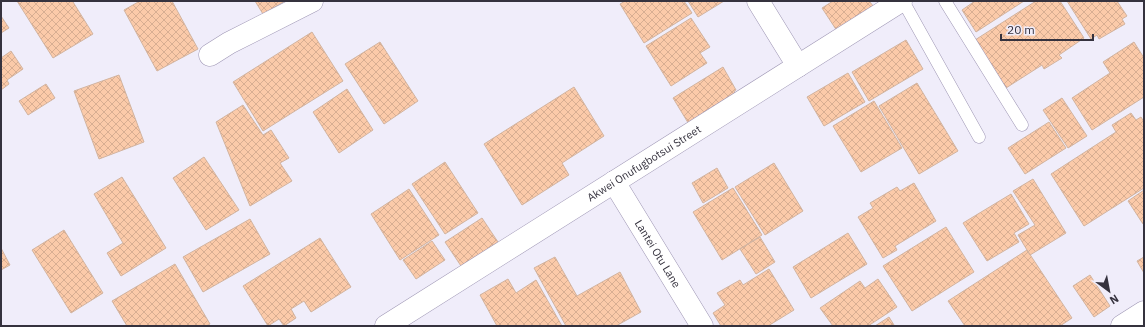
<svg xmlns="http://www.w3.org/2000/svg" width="1145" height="327" font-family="'IBM Plex Sans',sans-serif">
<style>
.building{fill:url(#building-cross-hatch);stroke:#d2b4a0}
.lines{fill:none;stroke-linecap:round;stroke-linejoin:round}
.lane-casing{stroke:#9e96b4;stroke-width:13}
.street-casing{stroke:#9e96b4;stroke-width:23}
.secondary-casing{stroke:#9e96b4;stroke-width:23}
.lane{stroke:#fff;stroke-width:12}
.street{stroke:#fff;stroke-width:22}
.secondary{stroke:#fff;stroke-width:22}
.labels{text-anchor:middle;stroke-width:3;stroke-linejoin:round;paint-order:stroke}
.street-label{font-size:11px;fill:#35323e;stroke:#f0edfa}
</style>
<defs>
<pattern id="building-cross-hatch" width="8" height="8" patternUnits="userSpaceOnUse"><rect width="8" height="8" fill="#fbcaa9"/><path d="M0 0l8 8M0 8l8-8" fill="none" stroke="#d8ae92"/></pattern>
</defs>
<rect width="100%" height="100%" fill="#f0edfa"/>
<path class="building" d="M 17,1 L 76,1 L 73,2 L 93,34 L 53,58 Z
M 140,1 L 172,1 L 198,49 L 157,71 L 124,10 Z
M 255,1 L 285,1 L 263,14 Z
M 625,1 L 684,1 L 692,13 L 644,43 L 620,4 Z
M 688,1 L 724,1 L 698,17 Z
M 833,1 L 869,1 L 874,7 L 839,34 L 822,8 Z
M 975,1 L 1024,1 L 976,32 L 962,10 Z
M 1036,1 L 1060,1 L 1084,38 L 1059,55 L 1062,58 L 1044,69 L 1042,65 L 1006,88 L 975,40 Z
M 1067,1 L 1117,1 L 1127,16 L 1122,19 L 1125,24 L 1099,39 L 1097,35 L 1091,39 Z
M 1,16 L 9,28 L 1,33 Z
M 691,18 L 710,47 L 700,53 L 707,63 L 671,86 L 646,46 Z
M 312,32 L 343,81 L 263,131 L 233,82 Z
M 906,40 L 923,69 L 869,101 L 852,72 Z
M 380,42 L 418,101 L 384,124 L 345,64 Z
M 1134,42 L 1144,58 L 1144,97 L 1092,130 L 1072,98 L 1110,73 L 1103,62 Z
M 11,51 L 23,69 L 7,80 L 9,84 L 1,90 L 1,58 Z
M 723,67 L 736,90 L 734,91 L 737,97 L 690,126 L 673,98 Z
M 848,73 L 865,102 L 824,126 L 807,97 Z
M 119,75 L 144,142 L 99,159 L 74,91 Z
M 917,83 L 958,151 L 919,174 L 879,106 Z
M 46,84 L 55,98 L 28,115 L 19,101 Z
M 574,87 L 604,136 L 562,163 L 569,175 L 522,205 L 484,144 Z
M 347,89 L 373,130 L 339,153 L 313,112 Z
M 1062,98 L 1087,136 L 1068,148 L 1043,110 Z
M 874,101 L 902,148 L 861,172 L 833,126 Z
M 243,105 L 263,135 L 271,130 L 289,158 L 280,163 L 292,181 L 250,206 L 216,122 Z
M 1131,113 L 1136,120 L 1141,117 L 1144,122 L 1144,188 L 1084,226 L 1051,174 L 1116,132 L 1112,125 Z
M 1049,122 L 1066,148 L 1025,174 L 1008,148 Z
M 204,157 L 239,210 L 206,230 L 173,178 Z
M 445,162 L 478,213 L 445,234 L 412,184 Z
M 774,163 L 803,211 L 765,235 L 735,187 Z
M 717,168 L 728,188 L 703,203 L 692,183 Z
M 122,177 L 166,248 L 121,276 L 107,253 L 123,243 L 94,194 Z
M 1033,179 L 1066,233 L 1030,255 L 1018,235 L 1035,225 L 1013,191 Z
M 914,183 L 936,221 L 895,246 L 897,250 L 883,258 L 858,217 L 873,208 L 870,203 L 897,187 L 900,191 Z
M 733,188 L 762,235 L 722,260 L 693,212 Z
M 409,189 L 439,235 L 400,260 L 371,214 Z
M 1144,190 L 1144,224 L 1143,224 L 1128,201 Z
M 1011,194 L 1029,224 L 1014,233 L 1019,242 L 987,261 L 963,223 Z
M 482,218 L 498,242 L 461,266 L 445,242 Z
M 250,219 L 270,254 L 203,292 L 183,257 Z
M 946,227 L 974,272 L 912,311 L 883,266 Z
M 64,230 L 103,293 L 71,313 L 32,250 Z
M 848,233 L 867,264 L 811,298 L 793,267 Z
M 760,237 L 775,262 L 756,274 L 740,249 Z
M 320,238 L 351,287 L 311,312 L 304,301 L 291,309 L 296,318 L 284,326 L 279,319 L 268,326 L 243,286 Z
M 432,241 L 445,260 L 416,279 L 403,260 Z
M 1,248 L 10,265 L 1,270 Z
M 1027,250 L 1072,318 L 1060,326 L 965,326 L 948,301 Z
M 555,257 L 577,296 L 620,272 L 641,312 L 616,326 L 566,326 L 534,268 Z
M 1144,257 L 1144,273 L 1137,261 Z
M 175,264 L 210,324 L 206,326 L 127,326 L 112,301 Z
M 769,269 L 794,310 L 768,326 L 721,326 L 713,313 L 725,305 L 717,293 L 740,280 L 743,285 Z
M 1090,275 L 1110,306 L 1094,317 L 1073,286 Z
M 508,279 L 516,293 L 536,280 L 562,326 L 497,326 L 480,295 Z
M 878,279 L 897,307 L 868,326 L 833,326 L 820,308 L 860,281 L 865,288 Z
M 889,317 L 894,325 L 892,326 L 875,326 Z"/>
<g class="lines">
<defs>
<path id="lane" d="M 903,1 L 979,137
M 945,1 L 1022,125"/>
<g id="street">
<path d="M 758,1 L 798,66"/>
<path d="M 210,55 L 229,43 L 312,1"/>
<path id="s1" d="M 614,182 L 702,326"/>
<path d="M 1122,326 L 1144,312"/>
</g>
<g id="secondary">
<path id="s2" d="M 386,326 L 901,1"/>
</g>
</defs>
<use href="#lane" class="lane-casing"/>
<use href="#street" class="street-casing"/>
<use href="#secondary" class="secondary-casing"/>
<use href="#lane" class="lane"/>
<use href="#street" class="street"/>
<use href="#secondary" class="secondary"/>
</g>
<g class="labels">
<g class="street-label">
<text dy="4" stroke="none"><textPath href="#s2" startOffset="305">Akwei Onufugbotsui Street</textPath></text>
<text dy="4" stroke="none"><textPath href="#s1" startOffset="84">Lantei Otu Lane</textPath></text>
</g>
</g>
<rect width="1145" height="327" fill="none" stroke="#35323e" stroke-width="4"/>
<g transform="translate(1109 291) rotate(148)" stroke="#f0edfa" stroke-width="3" paint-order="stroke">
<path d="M0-3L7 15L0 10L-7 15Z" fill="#35323e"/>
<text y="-6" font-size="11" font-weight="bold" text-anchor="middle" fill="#35323e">N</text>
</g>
<path d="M1001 34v6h92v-6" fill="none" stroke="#35323e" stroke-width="2"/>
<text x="1007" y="34" font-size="12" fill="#35323e" stroke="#f0edfa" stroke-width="3" paint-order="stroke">20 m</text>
</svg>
